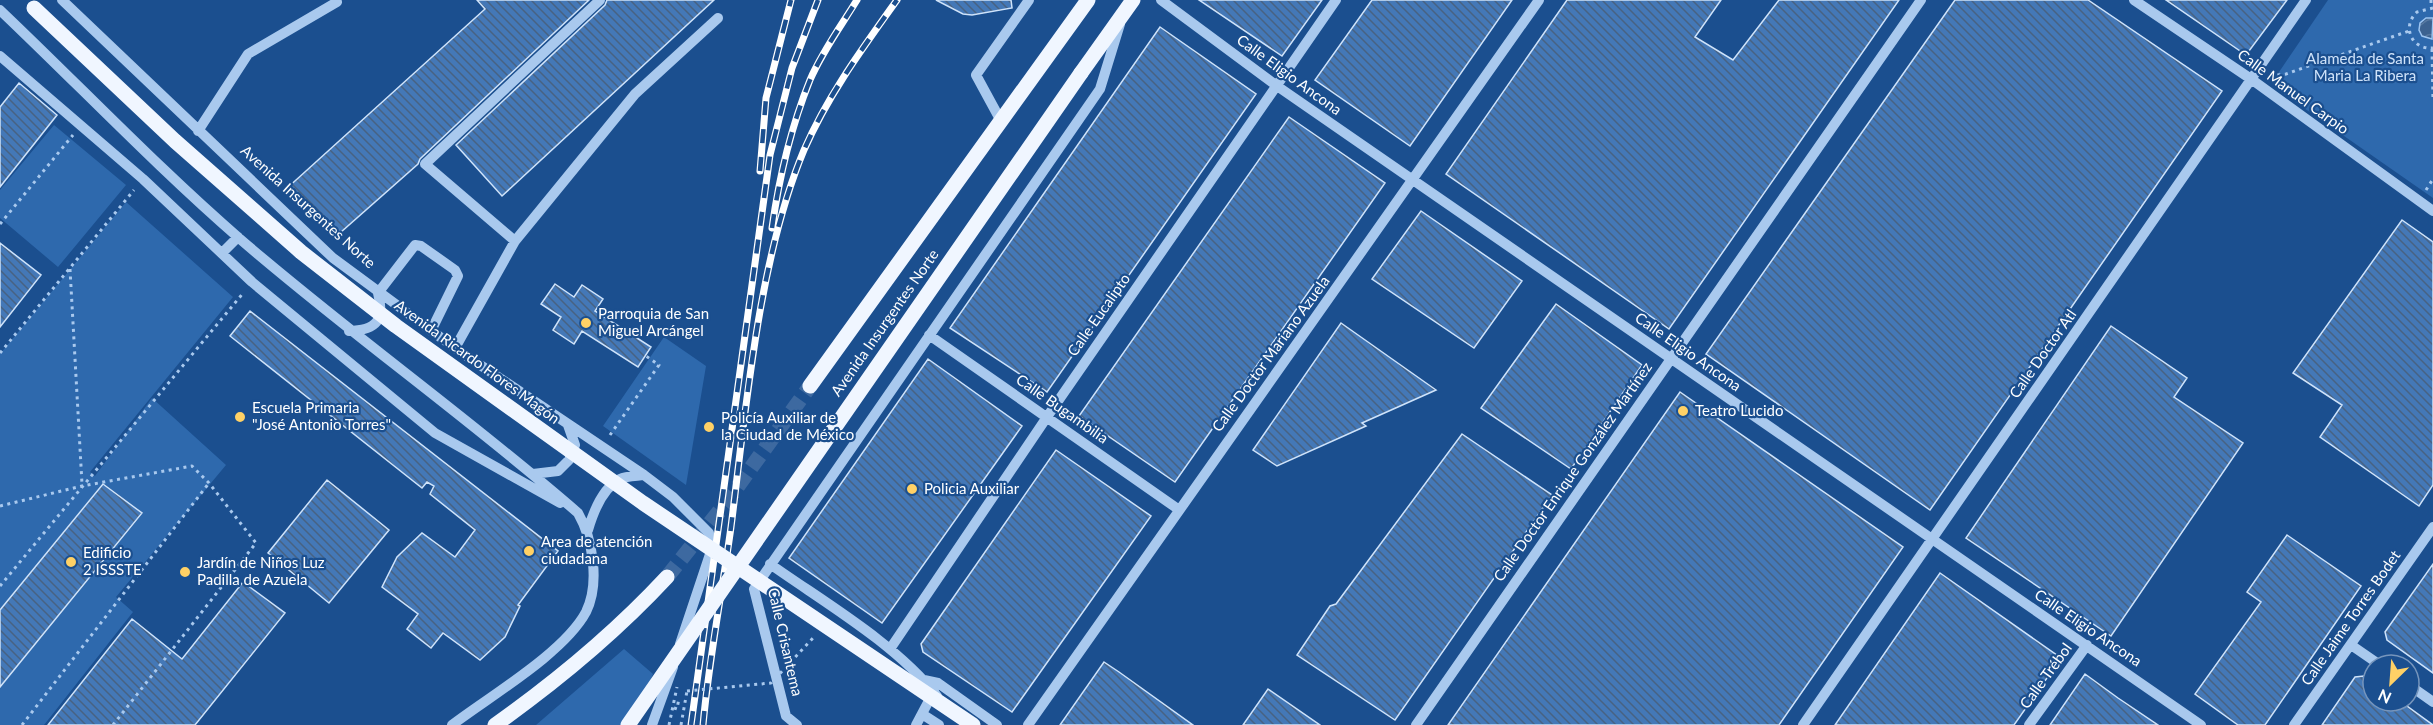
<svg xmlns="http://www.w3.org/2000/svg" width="2433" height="725" font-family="Lato,sans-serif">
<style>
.park{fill:#2e69ad}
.water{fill:url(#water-waves);stroke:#9cc4f0;stroke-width:1.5}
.building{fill:url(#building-back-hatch);stroke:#cfe3fa;stroke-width:1.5}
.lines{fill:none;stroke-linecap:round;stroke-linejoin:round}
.major-tunnel{stroke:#3d69a0;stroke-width:15;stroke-dasharray:15 8;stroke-linecap:butt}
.path{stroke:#a9c9ee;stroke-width:3;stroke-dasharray:3 4.5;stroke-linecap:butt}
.minor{stroke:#a9c9ee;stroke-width:10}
.major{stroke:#f0f6ff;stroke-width:15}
.rail-casing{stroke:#fff;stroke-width:7}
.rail{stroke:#1b4f8f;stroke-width:4.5;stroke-dasharray:14;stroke-linecap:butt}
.path-bridge{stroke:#a9c9ee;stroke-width:3;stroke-dasharray:3 4.5;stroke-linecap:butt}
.major-bridge{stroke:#f0f6ff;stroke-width:15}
.poi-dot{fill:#ffd166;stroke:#1b4f8f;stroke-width:2}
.labels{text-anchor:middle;stroke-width:4.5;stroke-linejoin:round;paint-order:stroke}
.park-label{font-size:15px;fill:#cfe3fa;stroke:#1b4f8f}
.street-label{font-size:15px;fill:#fff;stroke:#1b4f8f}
.poi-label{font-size:15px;fill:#fff;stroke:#1b4f8f;text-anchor:start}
</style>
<defs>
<pattern id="water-waves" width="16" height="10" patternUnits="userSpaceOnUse" patternTransform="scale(1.5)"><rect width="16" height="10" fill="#3c6290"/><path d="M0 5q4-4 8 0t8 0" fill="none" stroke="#597aa1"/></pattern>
<pattern id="building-back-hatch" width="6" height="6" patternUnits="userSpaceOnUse" patternTransform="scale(1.5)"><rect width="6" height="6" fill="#4478b7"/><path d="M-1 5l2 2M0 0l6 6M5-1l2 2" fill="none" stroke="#486282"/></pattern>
</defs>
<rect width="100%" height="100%" fill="#1b4f8f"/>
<path class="park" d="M 2328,0 L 2433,0 L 2433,198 L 2278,90 L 2275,78 Z
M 54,125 L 126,185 L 58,267 L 0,218 L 0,190 Z
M 126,202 L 233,297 L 90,472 L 95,476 L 152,398 L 226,465 L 116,597 L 133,612 L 44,725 L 0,725 L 0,688 L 143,513 L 103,483 L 0,609 L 0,354 Z
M 664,337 L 706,366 L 686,485 L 603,426 Z
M 624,649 L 653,674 L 633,725 L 536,725 Z"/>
<path class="water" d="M 2426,18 L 2433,18 L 2432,39 L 2422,36 L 2419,30 L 2420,23 Z"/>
<path class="building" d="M 477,0 L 589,0 L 420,159 L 418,164 L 341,232 L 312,211 L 308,214 L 285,190 L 485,9 Z
M 607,0 L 714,0 L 502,196 L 456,145 L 605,5 Z
M 936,0 L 1011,0 L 1012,8 L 972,15 L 963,14 Z
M 1199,0 L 1322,0 L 1282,56 Z
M 1372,0 L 1512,0 L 1410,146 L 1315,80 Z
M 1567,0 L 1721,0 L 1695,37 L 1733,60 L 1779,0 L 1899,0 L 1669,329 L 1446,174 Z
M 1955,0 L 2088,0 L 2222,91 L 1930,510 L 1706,354 Z
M 2166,0 L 2287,0 L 2246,55 Z
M 1160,27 L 1256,94 L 1047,392 L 950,328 Z
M 19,83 L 57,115 L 0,187 L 0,107 Z
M 1289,117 L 1385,183 L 1175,482 L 1079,416 Z
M 1421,211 L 1522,281 L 1474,348 L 1372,279 Z
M 2402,220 L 2433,242 L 2433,485 L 2419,506 L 2320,437 L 2342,405 L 2293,373 Z
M 0,243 L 41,275 L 0,327 Z
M 555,284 L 574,297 L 582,285 L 603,299 L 595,311 L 651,347 L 638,367 L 582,331 L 574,344 L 553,330 L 561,317 L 541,304 Z
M 1556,304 L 1642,365 L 1571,469 L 1481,408 Z
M 250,311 L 558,551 L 518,605 L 520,606 L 505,637 L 480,660 L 443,633 L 431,648 L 407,629 L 418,614 L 382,587 L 397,557 L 422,533 L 455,557 L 475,530 L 430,494 L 434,486 L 427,482 L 422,488 L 230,336 Z
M 1341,323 L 1436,390 L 1362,423 L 1366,426 L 1277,466 L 1253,450 Z
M 2111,326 L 2187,378 L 2174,397 L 2243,443 L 2111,636 L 1966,538 Z
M 928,359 L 1022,426 L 882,623 L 789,558 Z
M 1680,392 L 1903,547 L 1779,725 L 1448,725 Z
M 1462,434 L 1552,495 L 1395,720 L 1297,655 L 1330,606 L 1336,604 Z
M 1056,450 L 1151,516 L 1012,712 L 923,652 L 921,644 Z
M 327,480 L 389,530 L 329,603 L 268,553 Z
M 103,484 L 142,513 L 0,687 L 0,610 Z
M 2287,535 L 2361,586 L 2265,725 L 2238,725 L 2195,694 L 2261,602 L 2247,592 Z
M 2433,564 L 2433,673 L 2387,640 L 2385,632 Z
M 1940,573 L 2061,658 L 2014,725 L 1835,725 Z
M 243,582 L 285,613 L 195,725 L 48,725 L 132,619 L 182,659 Z
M 1104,662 L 1119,672 L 1193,725 L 1060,725 Z
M 2085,674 L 2118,698 L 2158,725 L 2050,725 Z
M 2364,676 L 2373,682 L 2373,701 L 2400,701 L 2433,725 L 2322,725 L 2355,677 Z
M 1268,689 L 1320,725 L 1243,725 Z"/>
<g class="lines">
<path class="major-tunnel" d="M 667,577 L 725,504 L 810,386"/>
<path class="path" d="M 2431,0 L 2431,7
M 2433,8 L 2417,12 C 2401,27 2412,50 2433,48
M 2432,49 L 2433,100
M 2270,76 L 2286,74 L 2409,31
M 2426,190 L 2433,179
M 0,224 L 73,135
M 70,269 L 82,484
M 0,353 L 134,190
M 610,435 L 659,365 L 646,356
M 0,506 L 82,486 L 192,466 L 209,483 L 256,543 L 113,725
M 0,586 L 244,292
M 674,708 L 677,709 L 679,698
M 22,725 L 209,483
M 681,725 L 687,691"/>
<path class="minor" d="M 62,0 L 333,258 L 455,348 L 644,475 L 673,497 L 709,533 L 710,554 L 680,644
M 1161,0 L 1277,86 L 2201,725
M 2134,0 L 2251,79 L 2433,211
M 0,10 C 80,86 157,167 240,239 C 350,334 469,418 578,513 C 593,539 600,584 586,612 C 564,653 490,696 452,725
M 0,56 L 143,179 L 252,282 L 435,433 L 560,503
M 1001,121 L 976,75 L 1029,0
M 198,131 L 248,54 L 337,2
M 515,241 L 635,94 L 718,18
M 222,253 L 238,237
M 349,331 C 377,330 385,320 378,293 L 415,245 L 421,246 L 455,270 L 458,276 L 431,331
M 929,335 L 1178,509
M 455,348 L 515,241 L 425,164 L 600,0
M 533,474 L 558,471 L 569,460 L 575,445 L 568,425
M 588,530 C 593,513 602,488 620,479 C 626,476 637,476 644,475
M 770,564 C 825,603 895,643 937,696
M 2351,645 L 2380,665
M 890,649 L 1047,417 L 1336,0
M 924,680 L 938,683 L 997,725
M 2409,685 L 2433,702
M 922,714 L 939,725
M 652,725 L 673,667
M 797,725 L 786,716 L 754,589 L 1100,89 L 1120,24
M 916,725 L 934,691
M 1028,725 L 1539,0
M 1416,725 L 1921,0
M 1803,725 L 2306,0
M 2029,725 L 2087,645
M 2294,725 L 2433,527"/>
<path class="major" d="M 1081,73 L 1133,0
M 810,386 L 1088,0
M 495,725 C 557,681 615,633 667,577"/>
<defs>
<path id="rail" d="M 760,171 L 766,98 L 791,0
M 772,228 C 779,178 791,127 810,80 C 822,52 841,26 857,0
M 691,725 L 770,155 L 792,68 L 818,0
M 703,725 C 709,659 722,593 731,527 C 746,409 758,260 804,150 C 828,95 862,49 897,0"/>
</defs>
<use href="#rail" class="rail-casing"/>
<use href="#rail" class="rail"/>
<path class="path-bridge" d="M 687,691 L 771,683 L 814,637
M 669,725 L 677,687"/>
<path class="major-bridge" d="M 34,8 L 175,141 L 301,252 L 396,326 L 643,503 L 973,725
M 628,725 L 1081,73"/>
</g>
<g class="poi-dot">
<circle cx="586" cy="323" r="6"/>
<circle cx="1683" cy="411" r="6"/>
<circle cx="240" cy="417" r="6"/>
<circle cx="709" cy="427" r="6"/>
<circle cx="912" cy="489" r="6"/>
<circle cx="529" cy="551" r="6"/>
<circle cx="71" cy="562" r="6"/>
<circle cx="185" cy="572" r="6"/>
</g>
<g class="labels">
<g class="park-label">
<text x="2365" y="64">Alameda de Santa<tspan x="2365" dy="17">Maria La Ribera</tspan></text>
</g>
<g class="street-label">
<text transform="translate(1289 75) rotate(36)" y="5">Calle Eligio Ancona</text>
<text transform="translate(2293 92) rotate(36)" y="5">Calle Manuel Carpio</text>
<text transform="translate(308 207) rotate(42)" y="5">Avenida Insurgentes Norte</text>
<text transform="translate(1099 315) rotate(-55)" y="5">Calle Eucalipto</text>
<text transform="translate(885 323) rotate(-55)" y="5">Avenida Insurgentes Norte</text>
<text transform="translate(1688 352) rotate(35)" y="5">Calle Eligio Ancona</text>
<text transform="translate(1271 354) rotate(-54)" y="5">Calle Doctor Mariano Azuela</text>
<text transform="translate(2043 354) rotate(-55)" y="5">Calle Doctor Atl</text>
<text transform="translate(477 362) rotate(36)" y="5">Avenida Ricardo Flores Magón</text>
<text transform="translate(1062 409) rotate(35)" y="5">Calle Bugambilia</text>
<text transform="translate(1573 472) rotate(-55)" y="5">Calle Doctor Enrique González Martínez</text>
<text transform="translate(2351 618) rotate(-55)" y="5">Calle Jaime Torres Bodet</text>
<text transform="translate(2088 628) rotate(34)" y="5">Calle Eligio Ancona</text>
<text transform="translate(785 642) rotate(77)" y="5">Calle Crisantema</text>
<text transform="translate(2046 676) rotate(-54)" y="5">Calle Trébol</text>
</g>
<g class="poi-label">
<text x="598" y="319">Parroquia de San<tspan x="598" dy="17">Miguel Arcángel</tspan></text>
<text x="252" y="413">Escuela Primaria<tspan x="252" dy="17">"José Antonio Torres"</tspan></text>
<text x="1695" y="416">Teatro Lucido</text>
<text x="721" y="423">Policía Auxiliar de<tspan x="721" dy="17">la Ciudad de México</tspan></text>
<text x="924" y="494">Policia Auxiliar</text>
<text x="541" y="547">Area de atención<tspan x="541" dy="17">ciudadana</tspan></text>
<text x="83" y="558">Edificio<tspan x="83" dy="17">2 ISSSTE</tspan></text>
<text x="197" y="568">Jardín de Niños Luz<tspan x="197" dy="17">Padilla de Azuela</tspan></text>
</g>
</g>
<g transform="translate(2391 683) rotate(205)"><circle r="28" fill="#1b4f8f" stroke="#7695bc" stroke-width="1.5"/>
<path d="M0-4.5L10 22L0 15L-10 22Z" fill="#ffd166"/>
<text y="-9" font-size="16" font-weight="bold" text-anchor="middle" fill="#ffffff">N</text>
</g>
</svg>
